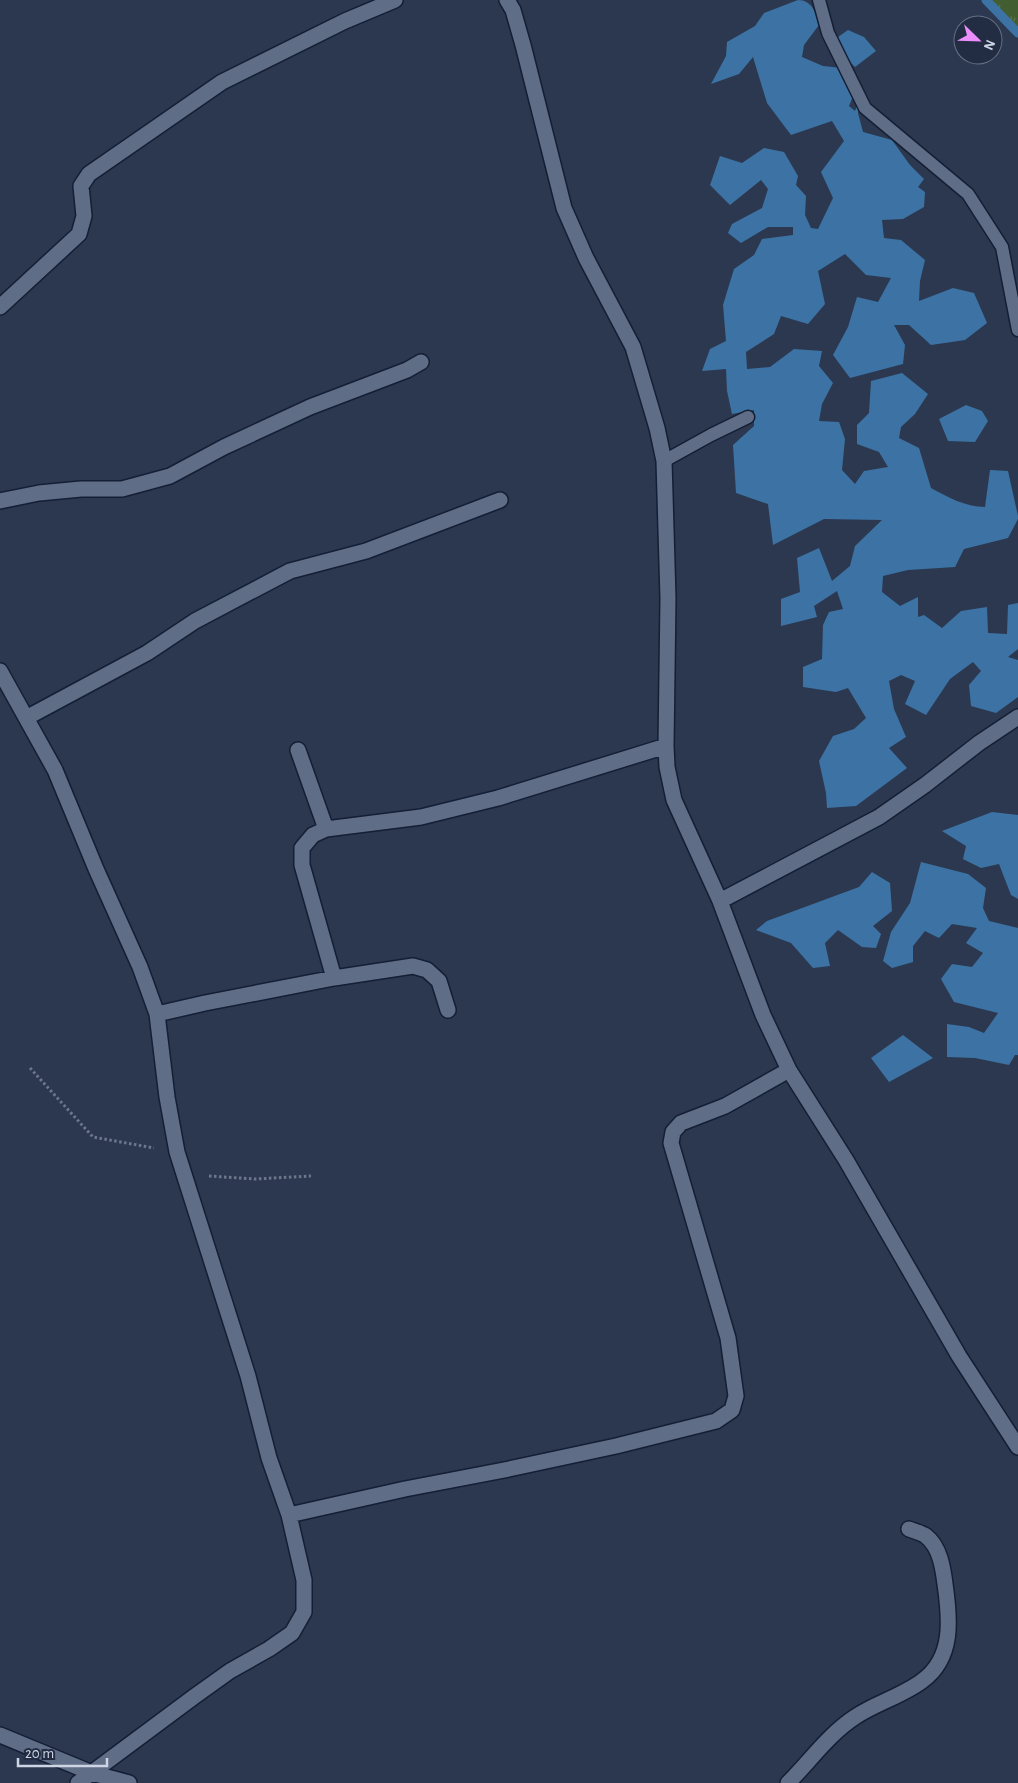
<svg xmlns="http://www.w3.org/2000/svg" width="1018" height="1783" font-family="'Alegreya Sans',sans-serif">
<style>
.grass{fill:url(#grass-tufts)}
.water{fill:#3c73a4}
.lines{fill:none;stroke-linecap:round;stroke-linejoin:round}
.stream{stroke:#3c73a4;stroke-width:9}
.lane-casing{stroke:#141e34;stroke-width:15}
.street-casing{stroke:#141e34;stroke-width:18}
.path{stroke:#6d778b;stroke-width:3;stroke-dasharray:2.5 2.5;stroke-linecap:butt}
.lane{stroke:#606d87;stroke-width:12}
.street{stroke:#606d87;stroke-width:15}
</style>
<defs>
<pattern id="grass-tufts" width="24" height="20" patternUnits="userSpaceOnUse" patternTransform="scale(1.25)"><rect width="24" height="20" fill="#425d30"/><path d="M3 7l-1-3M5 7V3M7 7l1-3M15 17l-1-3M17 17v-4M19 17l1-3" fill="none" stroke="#5c734e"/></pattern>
</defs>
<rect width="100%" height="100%" fill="#2c384f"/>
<path class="grass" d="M 985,0 L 1018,0 L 1018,33 Z"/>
<path class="water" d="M 798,0 C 812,0 816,13 819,25 L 804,45 L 802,57 L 823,66 L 842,68 L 856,89 L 849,106 L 855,111 L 859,100 L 858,113 L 863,132 L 892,140 L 910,165 L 924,179 L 918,187 L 925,192 L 924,207 L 903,219 L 882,220 L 884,238 L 901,240 L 925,260 L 920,281 L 919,301 L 953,288 L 974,293 L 987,323 L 965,340 L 931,345 L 909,325 L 894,325 L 905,345 L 903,364 L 850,378 L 833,355 L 848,327 L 857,297 L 878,302 L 891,278 L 866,275 L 845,254 L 818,271 L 825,304 L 808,324 L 781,316 L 774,334 L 746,352 L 747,369 L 770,367 L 794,349 L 822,351 L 819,366 L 833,383 L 822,404 L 819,421 L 839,422 L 845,439 L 842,470 L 855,484 L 864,471 L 888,467 L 879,452 L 857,444 L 857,425 L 869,413 L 871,381 L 902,373 L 928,394 L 915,414 L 901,427 L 899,438 L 919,448 L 931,488 C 948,497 965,507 985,507 L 990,470 L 1008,471 L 1018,516 L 1018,519 L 1008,538 L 964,549 L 955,567 L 908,570 L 883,576 L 882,592 L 900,606 L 918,597 L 918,617 L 924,615 L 942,628 L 961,611 L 987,607 L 988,633 L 1007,634 L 1008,605 L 1018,603 L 1018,649 L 1008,657 L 1018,660 L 1018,697 L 996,713 L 971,706 L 969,685 L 981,671 L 973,662 L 950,679 L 926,715 L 905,704 L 915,681 L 901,675 L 889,681 L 894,709 L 906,737 L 889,748 L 907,768 L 856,806 L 827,808 L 826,793 L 819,761 L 833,736 L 854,729 L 866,718 L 848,688 L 836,692 L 803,687 L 803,667 L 822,659 L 823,625 L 829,612 L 843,609 L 837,591 L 814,606 L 817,617 L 781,626 L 781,599 L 800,592 L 797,558 L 819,548 L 832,581 L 850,566 L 855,546 L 882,520 L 824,519 L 773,545 L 768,504 L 736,493 L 733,445 L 754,426 L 754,410 L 732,414 L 727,391 L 726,369 L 702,371 L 710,349 L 726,341 L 723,305 L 734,269 L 754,255 L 762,239 L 793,235 L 793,227 L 768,227 L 741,243 L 728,233 L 732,224 L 762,208 L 768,189 L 761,180 L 730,205 L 710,185 L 720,156 L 742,163 L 764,148 L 784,152 L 798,176 L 796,185 L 806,196 L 805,215 L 811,228 L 818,229 L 833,198 L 821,172 L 844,141 L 832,121 L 791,135 L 767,103 L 753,57 L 739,74 L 711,84 L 726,56 L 727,42 L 755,26 L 764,13 Z
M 848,30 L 864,37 L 876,51 L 855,67 L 843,55 L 838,37 Z
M 966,405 L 982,411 L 988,421 L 975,442 L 948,441 L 939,419 Z
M 992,812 L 1018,815 L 1018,899 L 1011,895 L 999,864 L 981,868 L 963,859 L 966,846 L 942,831 Z
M 921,862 L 968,874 L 986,888 L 983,908 L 989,921 L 1018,928 L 1018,1055 L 1015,1055 L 1009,1065 L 975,1058 L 947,1057 L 947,1024 L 969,1027 L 984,1033 L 998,1013 L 954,1002 L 941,979 L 952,964 L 972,967 L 983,953 L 966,943 L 977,928 L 952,924 L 939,938 L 925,931 L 913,946 L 913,962 L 892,968 L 883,961 L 891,932 L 910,903 Z
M 872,872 L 890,883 L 892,911 L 873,926 L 881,934 L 876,948 L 862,947 L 838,930 L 825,943 L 830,966 L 813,968 L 791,943 L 756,930 L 767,921 L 859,887 Z
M 903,1035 L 933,1058 L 889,1082 L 871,1058 Z"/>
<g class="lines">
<path class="stream" d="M 986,0 L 1018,33"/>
<defs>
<path id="lane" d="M 819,0 L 828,33 L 865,108 L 968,194 L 1002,247 L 1018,330
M 664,461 L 711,435 L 748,417"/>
<path id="street" d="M 507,0 L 513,10 L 523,45 L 564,208 L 586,258 L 633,347 L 657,428 L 664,461 L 668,598 L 666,746 L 667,767 L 674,800 L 720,901 L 763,1015 L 789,1070 L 846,1160 L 959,1356 L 1018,1447
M 0,307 L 79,234 L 84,216 L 81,186 L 89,174 L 222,82 L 345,21 L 395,0
M 0,501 L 39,493 L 81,489 L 122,489 L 170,476 L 224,447 L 310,407 L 407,370 L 421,362
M 0,671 L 55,770 L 96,869 L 140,967 L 157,1014 L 167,1097 L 177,1152 L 248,1376 L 269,1458 L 289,1515
M 26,718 L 147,653 L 195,621 L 290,571 L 366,551 L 500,500
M 298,750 L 326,829 L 421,817 L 498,798 L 666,746
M 326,829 L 313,835 L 302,848 L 302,865 L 334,978
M 720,901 L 879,817 L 925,785 L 979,743 L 1018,717
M 157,1014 L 205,1003 L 334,978 L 413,966 L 427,970 L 439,981 L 448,1010
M 0,1735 L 92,1773 L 129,1783
M 78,1783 L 195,1696 L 230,1671 L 269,1649 L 292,1633 L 304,1612 L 304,1580 L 289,1515 L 405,1489 L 509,1469 L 616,1446 L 716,1421 L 732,1410 L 736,1396 L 728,1338 L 671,1143 L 673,1132 L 681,1123 L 725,1106 L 789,1070
M 788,1783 C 810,1761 829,1734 855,1717 C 876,1703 902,1696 922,1681 C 954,1658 950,1619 945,1584 C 943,1568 940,1547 926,1536 C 922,1533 914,1531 909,1529"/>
</defs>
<use href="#lane" class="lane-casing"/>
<use href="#street" class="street-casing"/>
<path class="path" d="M 30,1068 L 93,1137 L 154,1148
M 209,1176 L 255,1179 L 311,1176"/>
<use href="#lane" class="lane"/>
<use href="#street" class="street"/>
</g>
<g transform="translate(978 40) rotate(113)"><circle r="24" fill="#222d44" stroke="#667084"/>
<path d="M0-4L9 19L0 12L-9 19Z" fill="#eb8dfb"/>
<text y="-8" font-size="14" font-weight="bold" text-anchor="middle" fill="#cdd5e4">N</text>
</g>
<path d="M18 1758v8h89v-8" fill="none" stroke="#cdd5e4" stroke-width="2.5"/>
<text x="25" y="1758" font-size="15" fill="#cdd5e4" stroke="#222d44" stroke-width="4" paint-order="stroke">20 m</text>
</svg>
